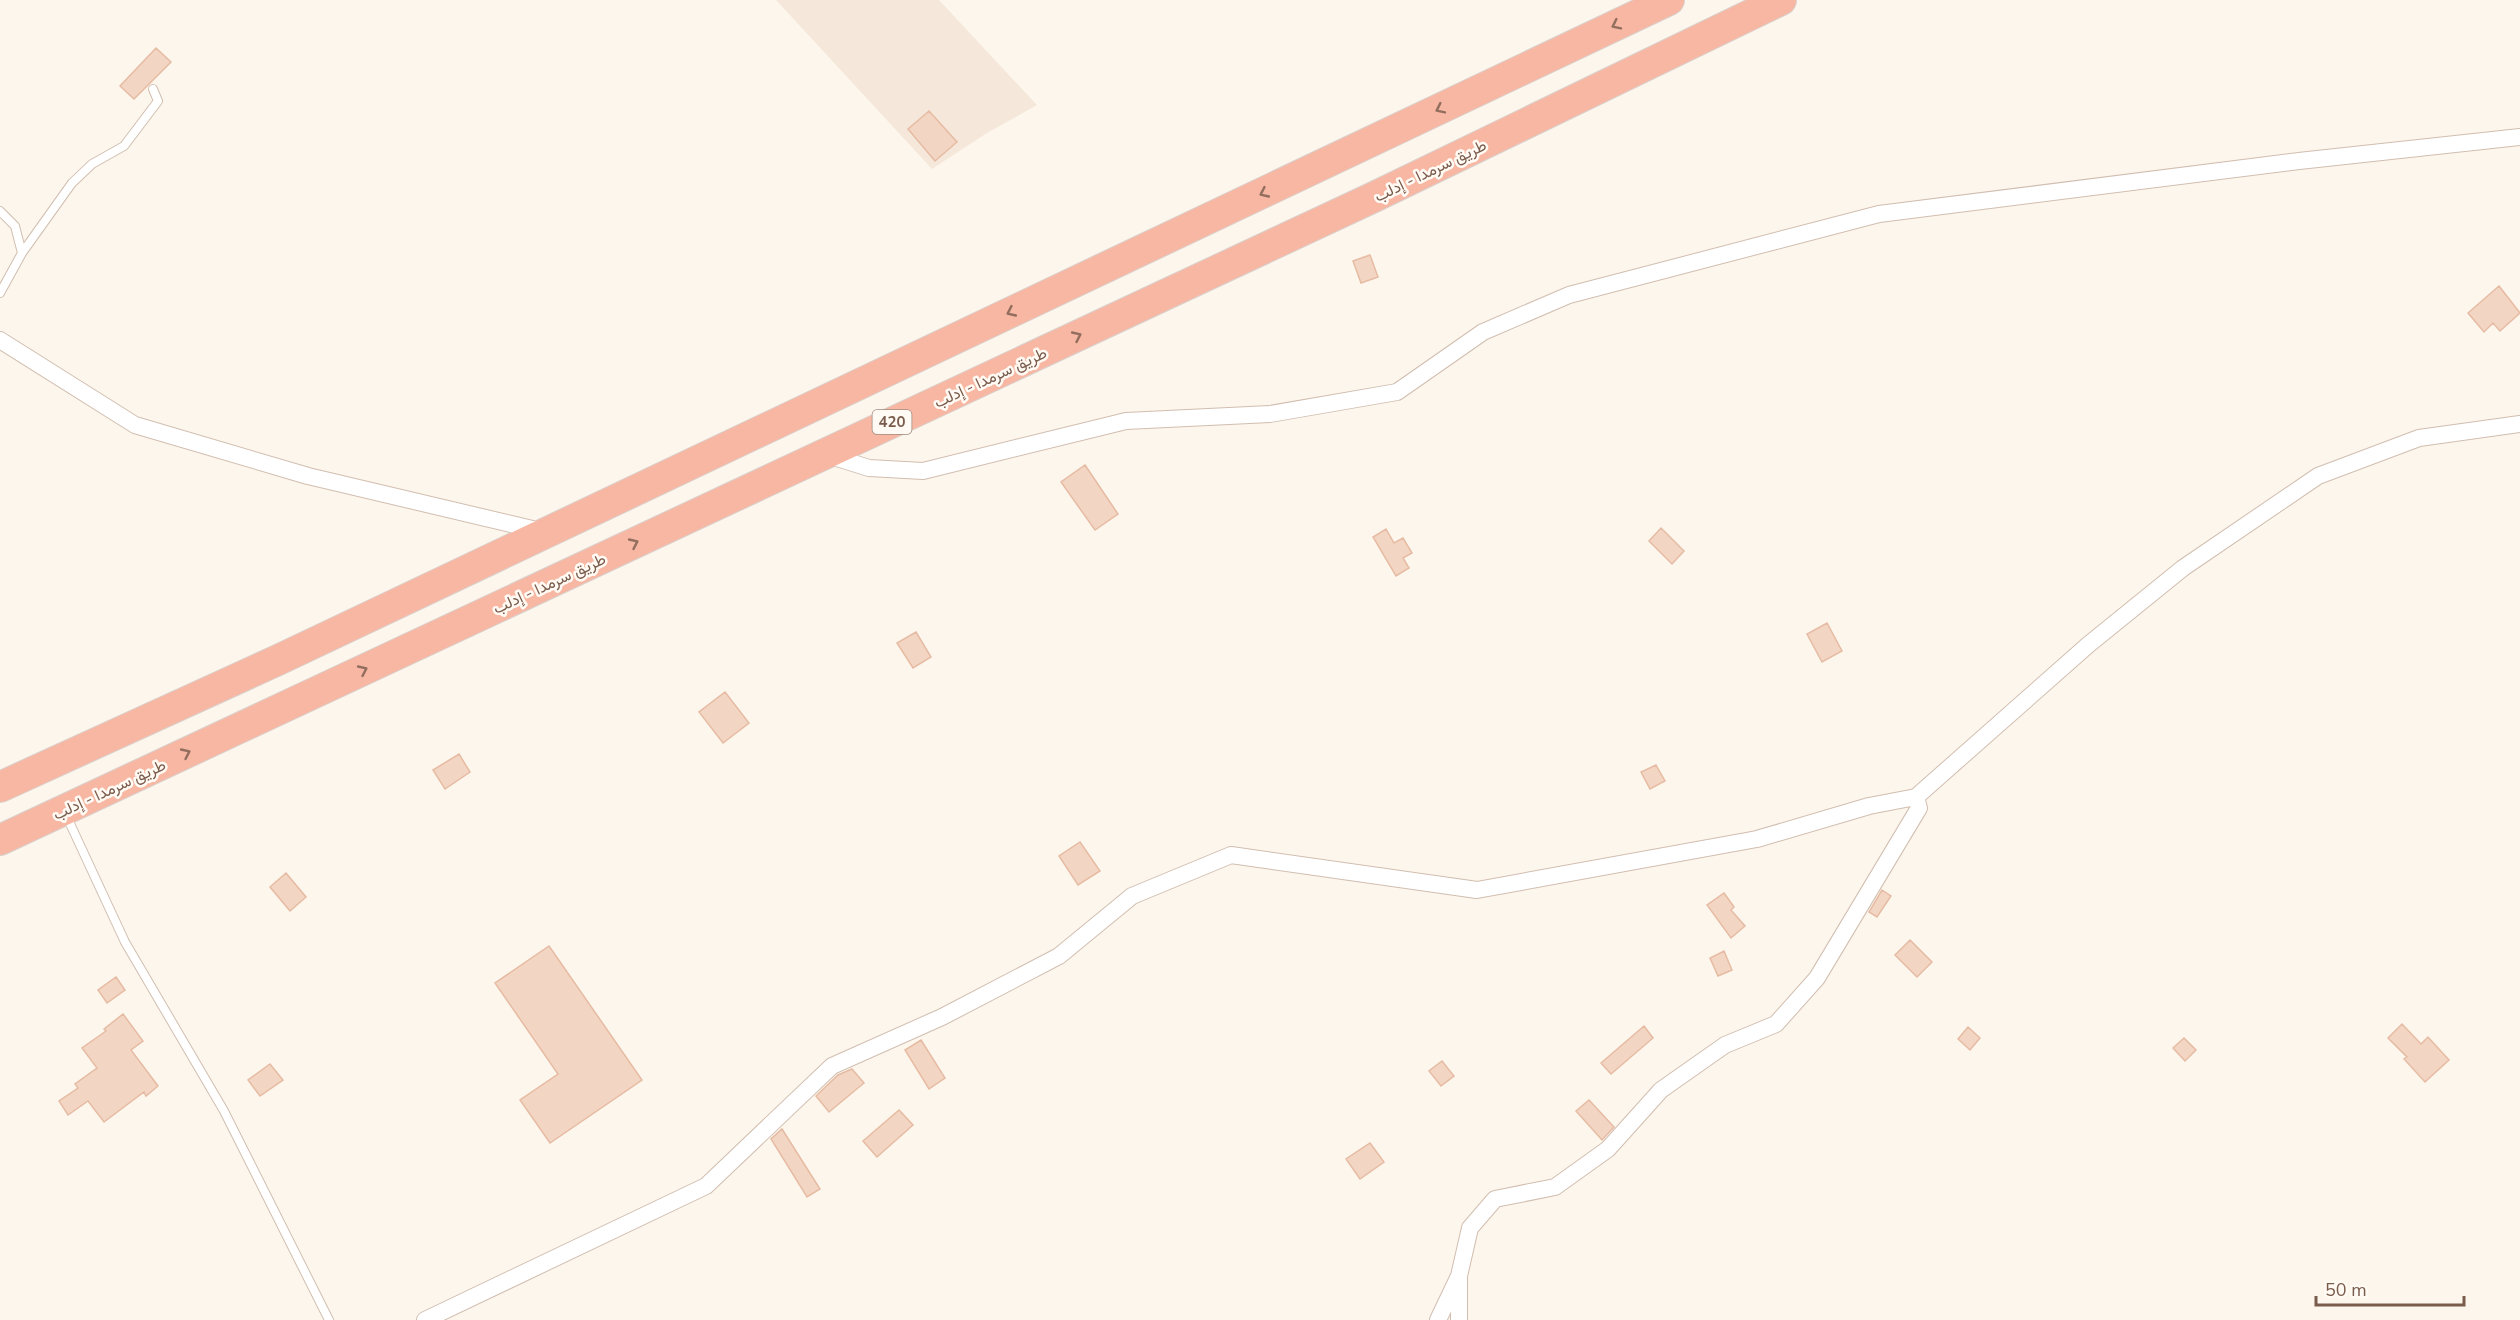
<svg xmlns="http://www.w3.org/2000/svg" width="2520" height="1320" font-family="'Nunito Sans',Vazirmatn,sans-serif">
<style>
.residential{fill:#f5e8da}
.building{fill:#f3d5c3;stroke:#e6bba3;stroke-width:1.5}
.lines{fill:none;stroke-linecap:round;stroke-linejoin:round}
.lane-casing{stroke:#d1beb0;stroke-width:10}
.street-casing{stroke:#d1beb0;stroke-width:18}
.highway-casing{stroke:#dad1cd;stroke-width:32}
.lane{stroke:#fff;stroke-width:8}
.street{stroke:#fff;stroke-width:16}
.highway{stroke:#f7b7a3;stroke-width:30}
.oneway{stroke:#936e5e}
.labels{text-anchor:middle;stroke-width:5;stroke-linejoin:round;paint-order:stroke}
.shield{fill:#fffaf3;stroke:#a28b7f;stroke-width:1.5}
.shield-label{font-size:15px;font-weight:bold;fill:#7a5c4d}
.street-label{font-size:16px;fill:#7a5c4d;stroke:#fffaf3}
</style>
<rect width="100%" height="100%" fill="#fdf6ec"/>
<path class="residential" d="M 776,0 L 939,0 L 1037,105 L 987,133 L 932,169 Z"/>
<path class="building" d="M 156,48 L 171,62 L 134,99 L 120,86 Z
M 929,111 L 957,142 L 935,161 L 908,129 Z
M 1370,255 L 1378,277 L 1361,283 L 1353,261 Z
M 2499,286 L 2520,313 L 2500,331 L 2493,323 L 2484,332 L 2468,313 Z
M 1085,465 L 1118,514 L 1095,530 L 1061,482 Z
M 1661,528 L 1684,551 L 1672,564 L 1649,541 Z
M 1386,529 L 1394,543 L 1403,538 L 1412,553 L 1403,558 L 1409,568 L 1396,576 L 1373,537 Z
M 1827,623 L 1842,651 L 1822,662 L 1807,634 Z
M 916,632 L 931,657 L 913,668 L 897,643 Z
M 725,692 L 749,723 L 723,743 L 699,712 Z
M 459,754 L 470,772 L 445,789 L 433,770 Z
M 1656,765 L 1665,781 L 1650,789 L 1641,772 Z
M 1080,842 L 1100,871 L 1078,885 L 1059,856 Z
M 286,873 L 306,897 L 290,911 L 270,887 Z
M 1882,890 L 1891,896 L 1877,917 L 1869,912 Z
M 1724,893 L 1734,907 L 1731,910 L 1745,926 L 1731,938 L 1707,905 Z
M 1910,940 L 1932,962 L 1917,977 L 1895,955 Z
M 549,946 L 642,1080 L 550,1143 L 520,1100 L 558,1074 L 495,983 Z
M 1724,951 L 1732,970 L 1718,976 L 1710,958 Z
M 116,977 L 125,990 L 107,1003 L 98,990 Z
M 123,1014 L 143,1041 L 131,1050 L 158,1086 L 146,1096 L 144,1092 L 104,1122 L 88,1101 L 68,1115 L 59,1101 L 78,1088 L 75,1084 L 97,1068 L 82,1048 L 106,1031 L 104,1029 Z
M 2402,1024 L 2421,1044 L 2428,1037 L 2449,1060 L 2425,1082 L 2404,1059 L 2407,1057 L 2388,1038 Z
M 1644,1026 L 1653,1038 L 1611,1074 L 1601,1063 Z
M 1968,1027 L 1980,1038 L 1970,1050 L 1958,1039 Z
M 2184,1038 L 2196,1050 L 2185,1061 L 2173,1048 Z
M 921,1040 L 945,1078 L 929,1089 L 905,1050 Z
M 1442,1061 L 1454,1076 L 1441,1086 L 1429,1071 Z
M 270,1064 L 283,1080 L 260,1096 L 248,1080 Z
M 852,1069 L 864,1083 L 829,1112 L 816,1096 L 838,1075 Z
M 1589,1100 L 1614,1127 L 1602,1140 L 1576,1111 Z
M 899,1110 L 913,1125 L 877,1157 L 863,1141 Z
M 782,1129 L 820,1189 L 807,1197 L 771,1139 Z
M 1370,1143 L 1384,1162 L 1360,1179 L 1346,1159 Z"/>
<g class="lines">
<defs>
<path id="lane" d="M 0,211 L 15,226 L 22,253 L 0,293
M 22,253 L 72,183 L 92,164 L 124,146 L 158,101 L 153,89
M 66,815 L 125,942 L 224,1111 L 329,1320"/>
<path id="street" d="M 0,340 L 135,425 L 308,476 L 545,532
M 824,454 L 869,468 L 923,471 L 1126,421 L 1270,414 L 1397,392 L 1483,332 L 1569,295 L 1879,214 L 2299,161 L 2520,137
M 1459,1279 L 1459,1320
M 425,1320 L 706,1186 L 832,1066 L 942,1017 L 1059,956 L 1132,896 L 1231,855 L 1477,890 L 1757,839 L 1869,806 L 1916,797 L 2088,645 L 2183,568 L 2318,476 L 2419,438 L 2520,424
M 1438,1320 L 1459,1276 L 1470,1228 L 1495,1199 L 1555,1187 L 1608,1149 L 1661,1090 L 1725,1045 L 1776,1024 L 1817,978 L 1919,808 L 1916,797"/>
<path id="highway" d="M 0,787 L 278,660 L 1669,0
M 0,840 L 1374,197 L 1781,0"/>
</defs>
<use href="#lane" class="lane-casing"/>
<use href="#street" class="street-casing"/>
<use href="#highway" class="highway-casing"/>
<use href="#lane" class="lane"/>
<use href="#street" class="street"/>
<use href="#highway" class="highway"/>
</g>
<defs><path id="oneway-chevron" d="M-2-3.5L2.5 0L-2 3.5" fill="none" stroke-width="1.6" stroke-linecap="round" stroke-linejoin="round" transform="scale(1.5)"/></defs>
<g class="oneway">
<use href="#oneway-chevron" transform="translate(1616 25) rotate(154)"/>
<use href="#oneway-chevron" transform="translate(1440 109) rotate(154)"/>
<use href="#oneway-chevron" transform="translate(1264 193) rotate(155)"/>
<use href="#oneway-chevron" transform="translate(1011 312) rotate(155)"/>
<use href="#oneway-chevron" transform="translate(1077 336) rotate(-25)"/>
<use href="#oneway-chevron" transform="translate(634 543) rotate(-25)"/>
<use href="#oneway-chevron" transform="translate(363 670) rotate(-25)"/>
<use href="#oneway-chevron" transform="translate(186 753) rotate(-25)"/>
</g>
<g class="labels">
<rect class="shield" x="872.5" y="410" width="39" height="24" rx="4.5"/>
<g class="shield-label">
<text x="892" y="427">420</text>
</g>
<g class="street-label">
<text transform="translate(1430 170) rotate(-26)" y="6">طريق سرمدا - إدلب</text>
<text transform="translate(990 377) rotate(-25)" y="6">طريق سرمدا - إدلب</text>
<text transform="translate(549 583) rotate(-25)" y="6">طريق سرمدا - إدلب</text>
<text transform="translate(109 789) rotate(-25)" y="6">طريق سرمدا - إدلب</text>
</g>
</g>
<path d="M2316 1296v9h148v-9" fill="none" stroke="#7a5c4d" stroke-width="3"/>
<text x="2325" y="1296" font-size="18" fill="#7a5c4d" stroke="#fffaf3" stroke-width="4.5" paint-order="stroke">50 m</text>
</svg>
